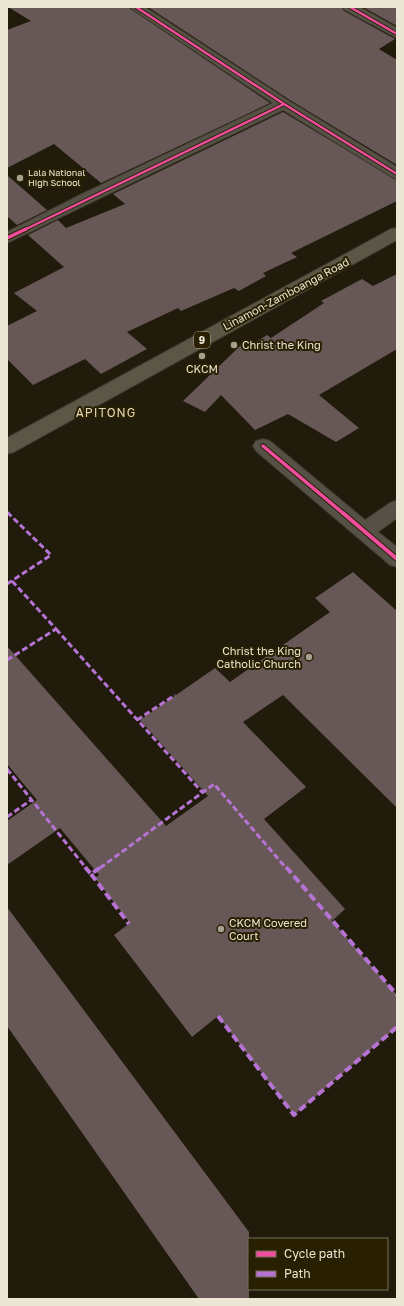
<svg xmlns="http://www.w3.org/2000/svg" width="404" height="1306" font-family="'Golos Text',sans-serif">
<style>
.building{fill:#675857}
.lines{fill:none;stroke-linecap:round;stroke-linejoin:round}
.street-casing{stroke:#3b3729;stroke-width:2}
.highway-casing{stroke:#3b3729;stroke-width:2}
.street{fill:#565147;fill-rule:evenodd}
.highway{fill:#5c5647;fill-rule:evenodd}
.quiet-far2{stroke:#b673d3;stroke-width:2.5;stroke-dasharray:5 2.5;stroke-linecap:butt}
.quiet-far1{stroke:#b673d3;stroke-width:3;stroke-dasharray:6 3;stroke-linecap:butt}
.quiet{stroke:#b673d3;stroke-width:4;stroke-dasharray:8 4;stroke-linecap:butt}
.cycleway-far2-casing{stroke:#292002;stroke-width:4}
.cycleway-far1-casing{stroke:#292002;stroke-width:5.5}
.cycleway-casing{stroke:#292002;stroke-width:6}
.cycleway-far2{stroke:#ef4d9e;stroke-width:2.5}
.cycleway-far1{stroke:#ef4d9e;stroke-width:3.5}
.cycleway{stroke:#ef4d9e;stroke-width:4}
.poi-dot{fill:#a59f8e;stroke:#292002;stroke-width:1.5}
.labels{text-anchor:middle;stroke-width:4;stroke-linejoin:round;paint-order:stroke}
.far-poi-label{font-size:9px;fill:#ece6d4;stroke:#292002;text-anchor:start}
.shield{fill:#292002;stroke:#b2ab95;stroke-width:1}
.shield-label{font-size:10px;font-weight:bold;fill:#ece6d4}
.street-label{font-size:11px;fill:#ece6d4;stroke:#292002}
.poi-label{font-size:11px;fill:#ece6d4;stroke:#292002;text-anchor:start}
.neighbourhood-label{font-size:12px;letter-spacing:1px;fill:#e3d8b5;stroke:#292002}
</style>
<rect width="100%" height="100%" fill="#201b0b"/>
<path class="building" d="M 8,7 L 128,7 L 270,103 L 101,183 L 54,144 L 7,168 L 7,30 L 31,21 Z
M 148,7 L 342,7 L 344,11 L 395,39 L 379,49 L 397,60 L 397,165 L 290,100 Z
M 363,7 L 397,7 L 397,26 Z
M 283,112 L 397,180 L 397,201 L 291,253 L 297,257 L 263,273 L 266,276 L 239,291 L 234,288 L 181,311 L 178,308 L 127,332 L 147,349 L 101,374 L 85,359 L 33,385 L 7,359 L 7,326 L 37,311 L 14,293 L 64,267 L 28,235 L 58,220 L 66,228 L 125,204 L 113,194 Z
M 7,175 L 47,210 L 17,225 L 7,216 Z
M 397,274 L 397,349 L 319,395 L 359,428 L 336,442 L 288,414 L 255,430 L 221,395 L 205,412 L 183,401 L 241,345 L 245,349 L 267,335 L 271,338 L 324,303 L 321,301 L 362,279 L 373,286 Z
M 353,572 L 397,611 L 397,808 L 283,695 L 243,722 L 306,787 L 264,819 L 345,909 L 332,921 L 397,995 L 397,1027 L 294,1115 L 218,1016 L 192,1037 L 114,935 L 130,923 L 95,878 L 99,875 L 60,828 L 7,865 L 7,821 L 37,800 L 7,764 L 7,646 L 166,826 L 208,796 L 140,720 L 215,668 L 230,682 L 330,612 L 315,598 Z
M 7,907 L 249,1232 L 249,1299 L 199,1299 L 7,1026 Z"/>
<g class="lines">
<defs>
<path id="street" d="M 129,7 L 145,7 L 289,101 L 397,167 L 397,179 L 392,177 L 283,110 L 7,243 L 7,232 L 82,194 L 273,103 Z
M 343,7 L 360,7 L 397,28 L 397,38 L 345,10 Z
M 263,439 L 270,441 L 365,520 L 390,503 L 397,500 L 397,518 L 378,532 L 397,547 L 397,567 L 390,565 L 256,451 L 253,446 L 256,441 Z"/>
<path id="highway" d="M 397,228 L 397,240 L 14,452 L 7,454 L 7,438 L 391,229 Z"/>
</defs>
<use href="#street" class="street-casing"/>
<use href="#highway" class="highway-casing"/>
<use href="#street" class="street"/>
<use href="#highway" class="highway"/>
<path class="quiet-far2" d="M 7,512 L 9,514"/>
<path class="quiet-far1" d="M 7,584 L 51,555 L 8,513
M 56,629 L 202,792
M 7,660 L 56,629 L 12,581
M 137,720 L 175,695
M 7,769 L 86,868
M 7,817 L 31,800
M 100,868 L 214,784 L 286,868"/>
<path class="quiet" d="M 85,867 L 91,874 L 101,867
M 286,867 L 397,995
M 91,874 L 129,924
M 218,1016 L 294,1115 L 397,1027"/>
<defs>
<path id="cycleway-far2" d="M 136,7 L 284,104 L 397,174
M 350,7 L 397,34
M 24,230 L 284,104"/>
<path id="cycleway-far1" d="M 7,238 L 26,229
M 263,446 L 344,514"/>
<path id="cycleway" d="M 343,513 L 397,559"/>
</defs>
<use href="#cycleway-far2" class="cycleway-far2-casing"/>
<use href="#cycleway-far1" class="cycleway-far1-casing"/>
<use href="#cycleway" class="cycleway-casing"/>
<use href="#cycleway-far2" class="cycleway-far2"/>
<use href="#cycleway-far1" class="cycleway-far1"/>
<use href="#cycleway" class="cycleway"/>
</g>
<g class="poi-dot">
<circle cx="20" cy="178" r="4"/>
<circle cx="234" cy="345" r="4"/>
<circle cx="202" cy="356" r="4"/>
<circle cx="309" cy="657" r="4"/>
<circle cx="221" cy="929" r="4"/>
</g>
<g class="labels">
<g class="far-poi-label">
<text x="28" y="176">Lala National<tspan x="28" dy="10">High School</tspan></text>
</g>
<rect class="shield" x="194" y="332" width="16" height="16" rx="3"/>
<g class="shield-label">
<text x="202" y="344">9</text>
</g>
<g class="street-label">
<text transform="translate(286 294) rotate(-28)" y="4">Linamon-Zamboanga Road</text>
</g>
<g class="poi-label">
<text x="242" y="349">Christ the King</text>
<text x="202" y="373" text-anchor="middle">CKCM</text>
<text x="301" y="655" text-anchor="end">Christ the King<tspan x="301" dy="13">Catholic Church</tspan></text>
<text x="229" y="927">CKCM Covered<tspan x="229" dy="13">Court</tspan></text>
</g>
<g class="neighbourhood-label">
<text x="106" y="417">APITONG</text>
</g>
</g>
<rect width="404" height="1306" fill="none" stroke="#ece6d4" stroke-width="16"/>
<rect x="248" y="1238" width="140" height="52" fill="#292002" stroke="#776f56"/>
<rect x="256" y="1251" width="20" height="6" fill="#ef4d9e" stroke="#776f56"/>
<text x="284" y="1258" font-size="12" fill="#ece6d4">Cycle path</text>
<rect x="256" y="1271" width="20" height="6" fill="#b673d3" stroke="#776f56"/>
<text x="284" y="1278" font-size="12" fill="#ece6d4">Path</text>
</svg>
